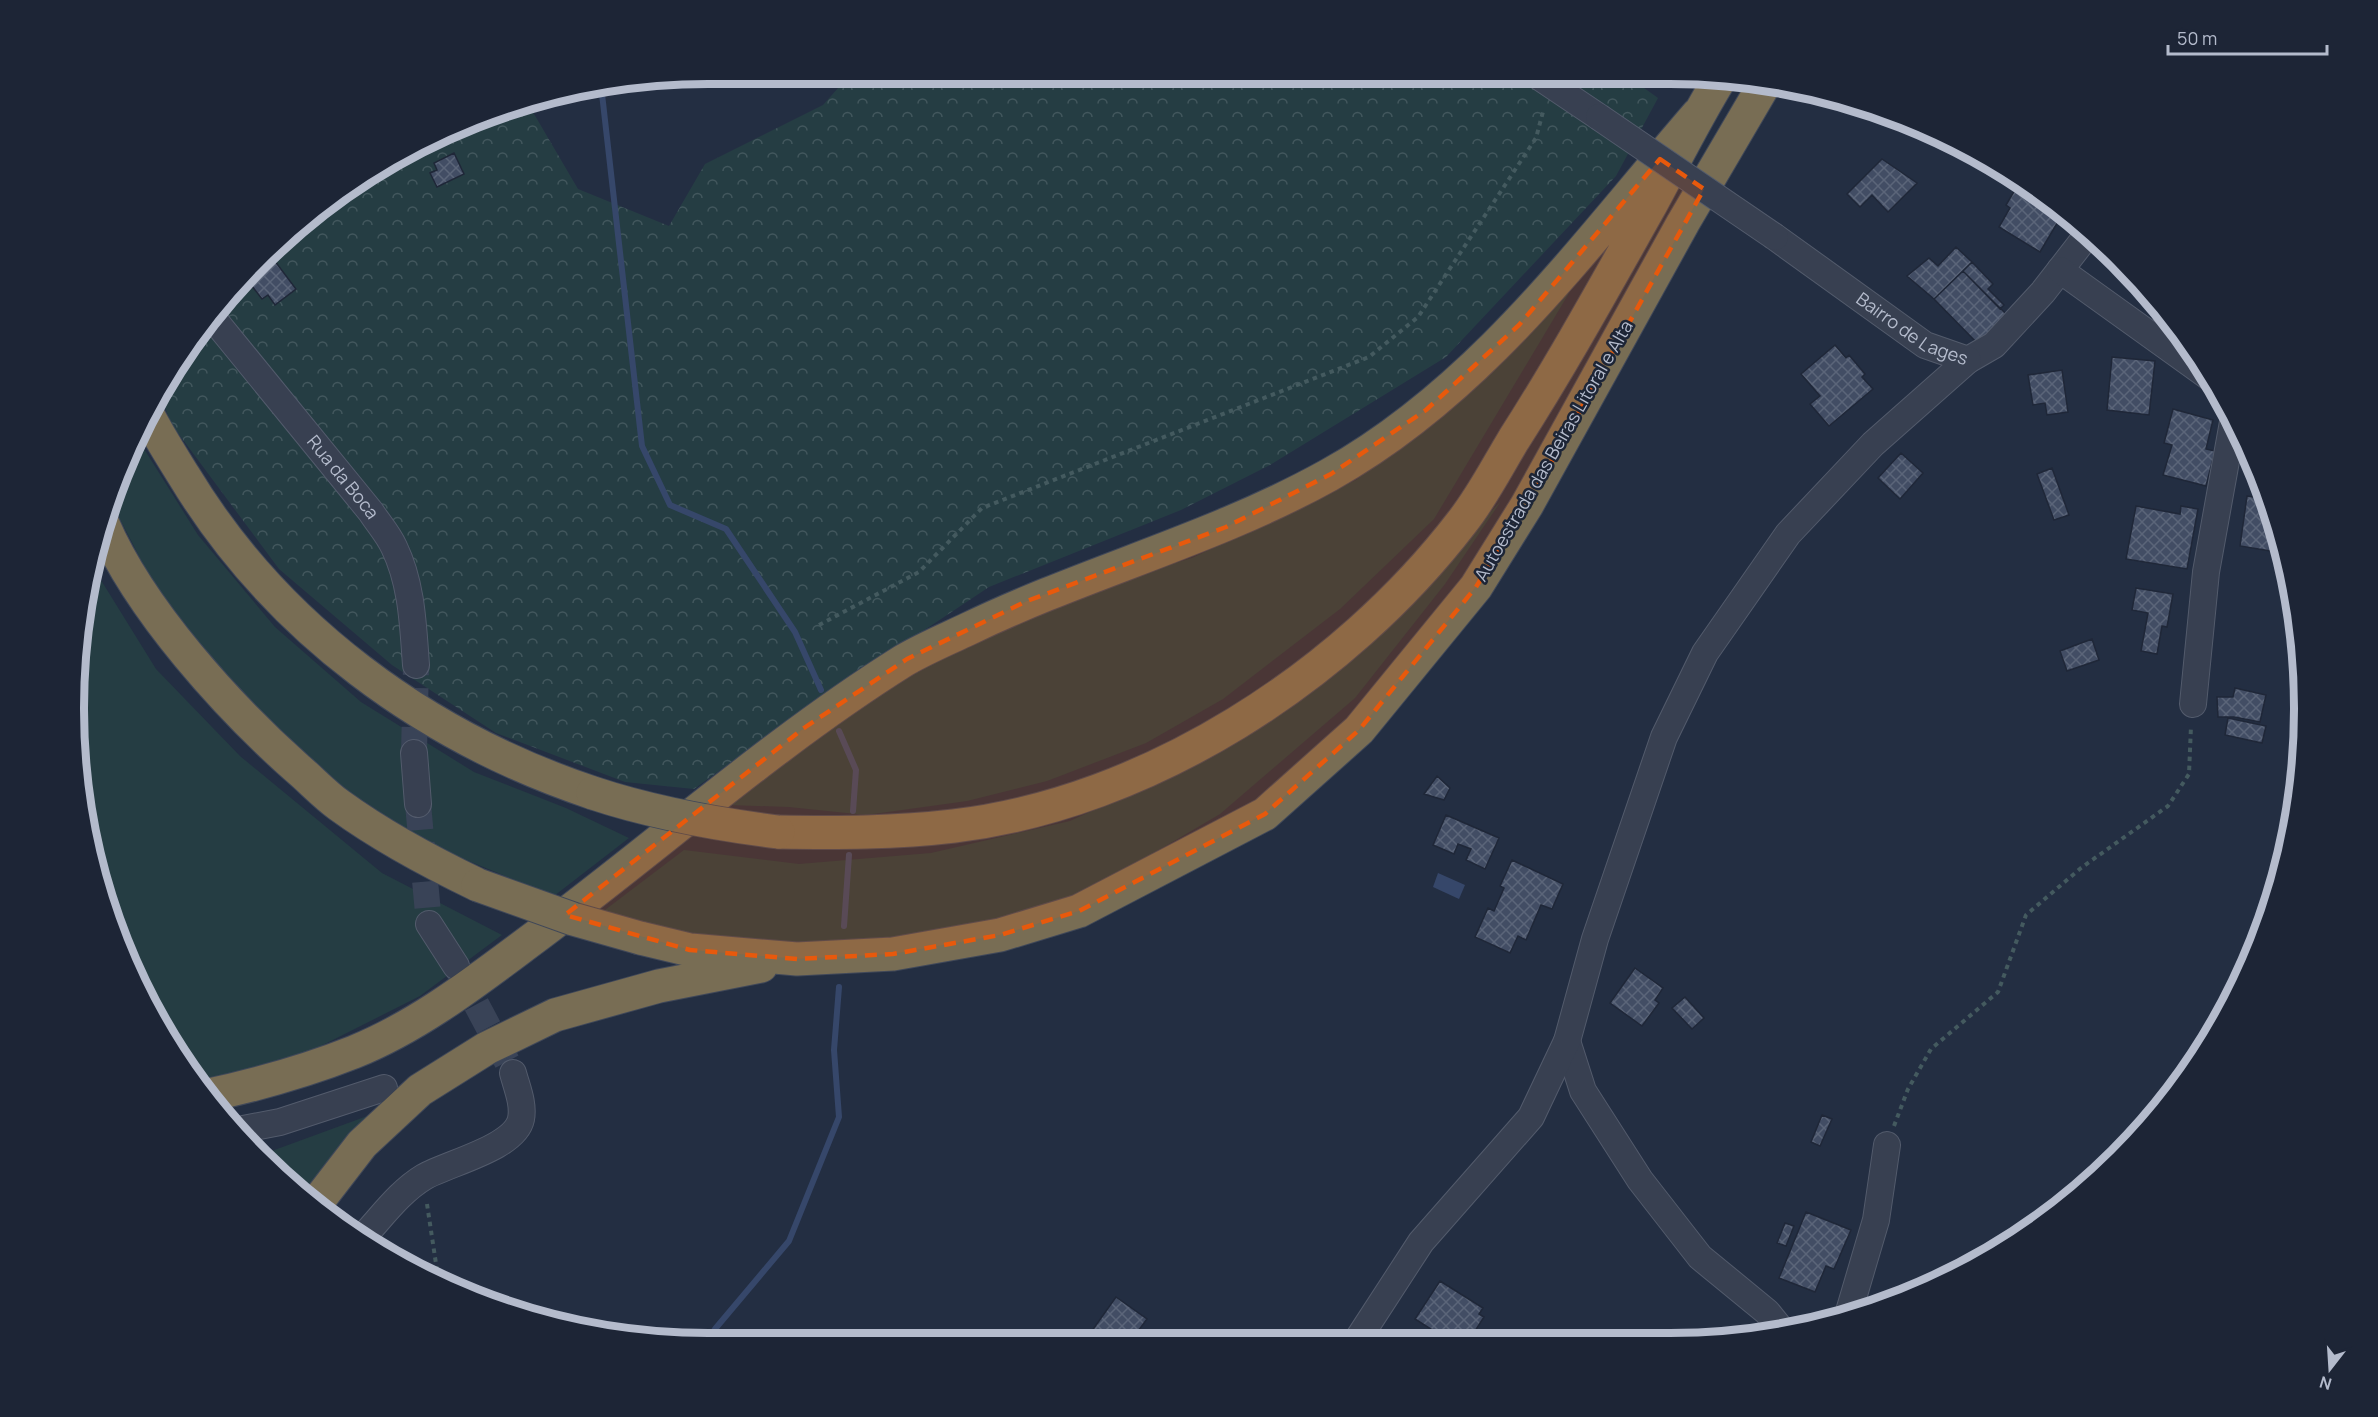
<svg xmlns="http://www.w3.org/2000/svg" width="2378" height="1417" font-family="Manrope,sans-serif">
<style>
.green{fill:#253d43}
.forest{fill:url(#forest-crowns)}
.water{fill:#36476a}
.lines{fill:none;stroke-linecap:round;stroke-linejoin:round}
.stream{stroke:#36476a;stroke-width:6}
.building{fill:url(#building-cross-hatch);stroke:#1f2738;stroke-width:1.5}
.minor-tunnel{stroke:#394357;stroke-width:26;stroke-dasharray:26 13;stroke-linecap:butt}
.minor-casing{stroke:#535b6c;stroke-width:28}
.highway-casing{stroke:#404859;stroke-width:35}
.path{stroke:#445a5f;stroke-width:4;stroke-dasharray:4.5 4.5;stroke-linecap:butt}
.minor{stroke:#384051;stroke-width:26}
.highway{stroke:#786d54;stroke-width:33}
.minor-bridge-casing{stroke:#535b6c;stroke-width:28;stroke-linecap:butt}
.highway-bridge-casing{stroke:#404859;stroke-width:35;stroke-linecap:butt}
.minor-bridge{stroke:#384051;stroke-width:26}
.highway-bridge{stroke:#786d54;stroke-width:33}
.marked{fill:#e8590c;fill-opacity:0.2;stroke:#e8590c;stroke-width:4.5;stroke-dasharray:12 8;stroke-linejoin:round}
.labels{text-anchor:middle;stroke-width:5;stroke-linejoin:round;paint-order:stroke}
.street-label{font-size:18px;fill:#b4bbcc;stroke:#1d2536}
.rim{fill:none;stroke:#b4bbcc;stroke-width:8}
</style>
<defs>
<pattern id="forest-crowns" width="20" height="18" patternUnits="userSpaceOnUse" patternTransform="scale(1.5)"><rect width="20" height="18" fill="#253d43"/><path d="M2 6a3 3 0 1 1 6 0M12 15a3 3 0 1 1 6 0" fill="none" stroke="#42575d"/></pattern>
<pattern id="building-cross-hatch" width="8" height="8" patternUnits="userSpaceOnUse" patternTransform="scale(1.5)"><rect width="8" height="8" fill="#424d64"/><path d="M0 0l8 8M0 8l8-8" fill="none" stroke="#5b6579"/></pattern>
</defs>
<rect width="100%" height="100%" fill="#232e42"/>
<path class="green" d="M 1578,278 L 1434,519 L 1340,609 L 1223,699 L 1146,743 L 1047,781 L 967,801 L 866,815 L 789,807 L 729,805 L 787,760 L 928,662 L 1116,581 L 1192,558 L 1356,480 L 1428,424 Z
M 136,436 L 198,535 L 275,627 L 361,702 L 474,772 L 566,808 L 629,838 L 554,896 L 398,832 L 315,770 L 217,666 L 153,583 L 111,502 Z
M 1501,501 L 1445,584 L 1355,698 L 1220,814 L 1084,894 L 980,926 L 902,939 L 745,945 L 601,913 L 684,850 L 799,864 L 931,853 L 1070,821 L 1194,764 L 1341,668 Z
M 91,564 L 156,669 L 240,756 L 382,873 L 502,935 L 420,996 L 315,1049 L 197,1084 L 158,1026 L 107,913 L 75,750 L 79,626 Z
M 370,1115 L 303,1196 L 260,1154 L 269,1152 Z"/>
<path class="forest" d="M 1626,75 L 1658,98 L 1616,176 L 1446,357 L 1270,465 L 1181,510 L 989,587 L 791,719 L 694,789 L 625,782 L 496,733 L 392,665 L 279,569 L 172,425 L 159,393 C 198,325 259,250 323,204 C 343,190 365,178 385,165 C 429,138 476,114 527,102 L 578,189 L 669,226 L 705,164 L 823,105 L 847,78 Z"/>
<path class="water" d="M 1438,873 L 1465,885 L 1459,899 L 1433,887 Z"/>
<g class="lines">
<path class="stream" d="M 601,85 L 642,446 L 670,505 L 726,529 L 795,632 L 821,690
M 839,731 L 856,770 L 853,811
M 844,926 L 849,855
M 707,1342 L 715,1329 L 789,1241 L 839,1117 L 834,1050 L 839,987"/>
</g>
<path class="building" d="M 454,153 L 464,174 L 437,187 L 430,173 L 437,170 L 434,163 Z
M 1882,159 L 1917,183 L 1888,212 L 1872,195 L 1860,207 L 1847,194 Z
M 2016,188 L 2062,215 L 2040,252 L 1999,227 L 2010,208 L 2006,205 Z
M 1956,247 L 1972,262 L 1934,299 L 1907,276 L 1929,258 L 1938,266 Z
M 268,252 L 296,289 L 275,305 L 268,295 L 262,299 L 245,277 Z
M 1972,262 L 1993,284 L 1988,289 L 2004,305 L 2000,309 L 1963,271 Z
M 1963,271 L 2010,318 L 1981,347 L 1934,299 Z
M 1835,345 L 1846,358 L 1849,355 L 1865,374 L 1862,377 L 1873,389 L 1829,426 L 1810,404 L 1820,396 L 1801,374 Z
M 2112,357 L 2155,361 L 2149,415 L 2107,410 Z
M 2062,370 L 2068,412 L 2047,415 L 2045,403 L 2033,405 L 2028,375 Z
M 2173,409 L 2213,420 L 2206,449 L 2215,451 L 2206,486 L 2163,475 L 2172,445 L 2164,443 Z
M 1901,453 L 1923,473 L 1900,499 L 1878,478 Z
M 2052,468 L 2069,515 L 2054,520 L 2037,474 Z
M 2247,496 L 2266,499 L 2283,553 L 2240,546 Z
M 2136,506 L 2180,514 L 2181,506 L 2198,509 L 2187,569 L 2126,559 Z
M 2136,588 L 2173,594 L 2167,627 L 2162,626 L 2157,654 L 2141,651 L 2148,613 L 2132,610 Z
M 2092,639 L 2099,660 L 2067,671 L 2060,651 Z
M 2235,688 L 2266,695 L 2260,722 L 2234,717 L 2218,717 L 2217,697 L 2233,697 Z
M 2228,718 L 2266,726 L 2262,743 L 2225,735 Z
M 1437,776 L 1450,788 L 1444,800 L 1424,794 Z
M 1446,815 L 1499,838 L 1485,869 L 1466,860 L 1471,849 L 1458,844 L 1454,854 L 1433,845 Z
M 1512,860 L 1563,884 L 1552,909 L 1541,905 L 1526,940 L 1518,936 L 1510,953 L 1475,937 L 1488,908 L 1494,911 L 1504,888 L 1500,886 Z
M 1635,968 L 1663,988 L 1655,1000 L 1659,1003 L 1642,1026 L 1610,1003 Z
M 1685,997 L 1704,1018 L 1692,1029 L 1672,1008 Z
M 1822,1115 L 1832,1119 L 1820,1146 L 1811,1142 Z
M 1806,1212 L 1851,1230 L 1834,1269 L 1826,1266 L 1815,1292 L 1779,1278 Z
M 1785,1223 L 1794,1226 L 1786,1246 L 1777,1243 Z
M 1440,1281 L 1483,1308 L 1479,1314 L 1484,1317 L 1468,1342 L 1451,1342 L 1415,1319 Z
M 1116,1297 L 1147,1319 L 1130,1342 L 1084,1342 Z"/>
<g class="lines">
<path class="minor-tunnel" d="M 414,753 L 416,665
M 418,804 L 429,924
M 458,970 L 513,1073"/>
<defs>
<g id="minor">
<path d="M 1538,76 L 1599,117"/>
<path id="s1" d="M 1775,237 L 1925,345 L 1968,360 L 1994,345 L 2043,292 L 2088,234"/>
<path d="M 2060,270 L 2209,377"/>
<path id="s2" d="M 212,317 L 371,512 C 378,523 388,534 394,547 C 412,584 413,625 416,665"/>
<path d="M 2193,704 L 2206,572 L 2233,422"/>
<path d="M 414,753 L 418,804"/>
<path d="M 429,924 L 456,966"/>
<path d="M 1567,1041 L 1583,1091 L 1640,1180 L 1700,1257 L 1767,1312 L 1780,1328"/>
<path d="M 238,1130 L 280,1122 L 384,1088"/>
<path d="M 361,1239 C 381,1218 399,1192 424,1177 C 448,1163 515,1148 521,1119 C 524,1104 517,1088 513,1073"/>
<path d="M 1848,1315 L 1876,1220 L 1887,1145"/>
<path d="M 1356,1342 L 1421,1242 L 1531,1117 L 1567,1041 L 1595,939 L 1664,737 L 1705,653 L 1788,534 L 1873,444 L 1968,360"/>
</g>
<path id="highway" d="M 147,413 C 158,435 171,455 184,476 C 276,628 425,737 593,793
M 103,524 C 140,610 228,707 298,769 C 312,781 325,795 339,805 C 383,837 430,862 478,885
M 778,832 C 837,833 895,833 954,826 C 1148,803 1344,676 1462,522 C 1482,497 1497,467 1514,439 C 1562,364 1605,286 1649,208 C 1673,164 1695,119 1721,77
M 640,938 L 690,950 L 797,959 L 893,954 L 1000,935 L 1079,911 L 1265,814 L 1359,730 L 1476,587 L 1527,505 L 1683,223 L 1764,85
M 205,1096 C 256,1085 306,1071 354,1052 C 421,1025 480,978 538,935 C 660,844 774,742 903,661 C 923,649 947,639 968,629 C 1086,572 1214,539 1329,475 C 1483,389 1585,244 1698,114
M 315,1205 L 362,1144 L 420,1090 L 487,1048 L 555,1015 L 659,986 L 761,966"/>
</defs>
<use href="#minor" class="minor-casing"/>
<use href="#highway" class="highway-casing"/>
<path class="path" d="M 819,625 L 919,572 L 982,508 L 1369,357 L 1418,317 L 1536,138 L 1544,108
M 1894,1126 L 1908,1089 L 1931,1049 L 1998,992 L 2026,915 L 2081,868 L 2168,806 L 2189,774 L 2191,726
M 427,1204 L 438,1277"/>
<use href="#minor" class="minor"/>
<use href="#highway" class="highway"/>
<defs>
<path id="minor-bridge" d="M 1599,117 L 1775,237"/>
<path id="highway-bridge" d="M 593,793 C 653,813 715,824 778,832
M 478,885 L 573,919 L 640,938"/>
</defs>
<use href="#minor-bridge" class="minor-bridge-casing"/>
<use href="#highway-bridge" class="highway-bridge-casing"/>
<use href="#minor-bridge" class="minor-bridge"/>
<use href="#highway-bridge" class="highway-bridge"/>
</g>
<path class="marked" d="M 1660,159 L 1704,189 L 1527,505 L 1476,587 L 1359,730 L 1265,814 L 1079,911 L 1000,935 L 893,954 L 797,959 L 690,950 L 565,915 L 804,728 L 907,659 L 1027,601 L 1226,527 L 1331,474 L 1426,410 L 1519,325 Z"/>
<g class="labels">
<g class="street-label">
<text dy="6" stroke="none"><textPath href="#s1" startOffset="166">Bairro de Lages</textPath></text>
<text transform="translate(1554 451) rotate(-60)" y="6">Autoestrada das Beiras Litoral e Alta</text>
<text dy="6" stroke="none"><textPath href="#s2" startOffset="207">Rua da Boca</textPath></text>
</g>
</g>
<path d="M0 0H2378V1417H0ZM708 84H1670A624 624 0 0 1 2294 708V709A624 624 0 0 1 1670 1333H708A624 624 0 0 1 84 709V708A624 624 0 0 1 708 84Z" fill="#1d2536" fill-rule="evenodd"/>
<path class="rim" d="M708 84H1670A624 624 0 0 1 2294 708V709A624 624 0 0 1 1670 1333H708A624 624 0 0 1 84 709V708A624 624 0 0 1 708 84Z"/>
<g transform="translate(2330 1369) rotate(197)" stroke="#1d2536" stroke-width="4.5" paint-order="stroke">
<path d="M0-4.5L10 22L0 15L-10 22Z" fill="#b4bbcc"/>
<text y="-9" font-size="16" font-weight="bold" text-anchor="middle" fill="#b4bbcc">N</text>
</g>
<path d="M2168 45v9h159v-9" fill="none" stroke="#b4bbcc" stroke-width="3"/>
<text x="2177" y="45" font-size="18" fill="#b4bbcc" stroke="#1d2536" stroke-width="4.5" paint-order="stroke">50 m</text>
</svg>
